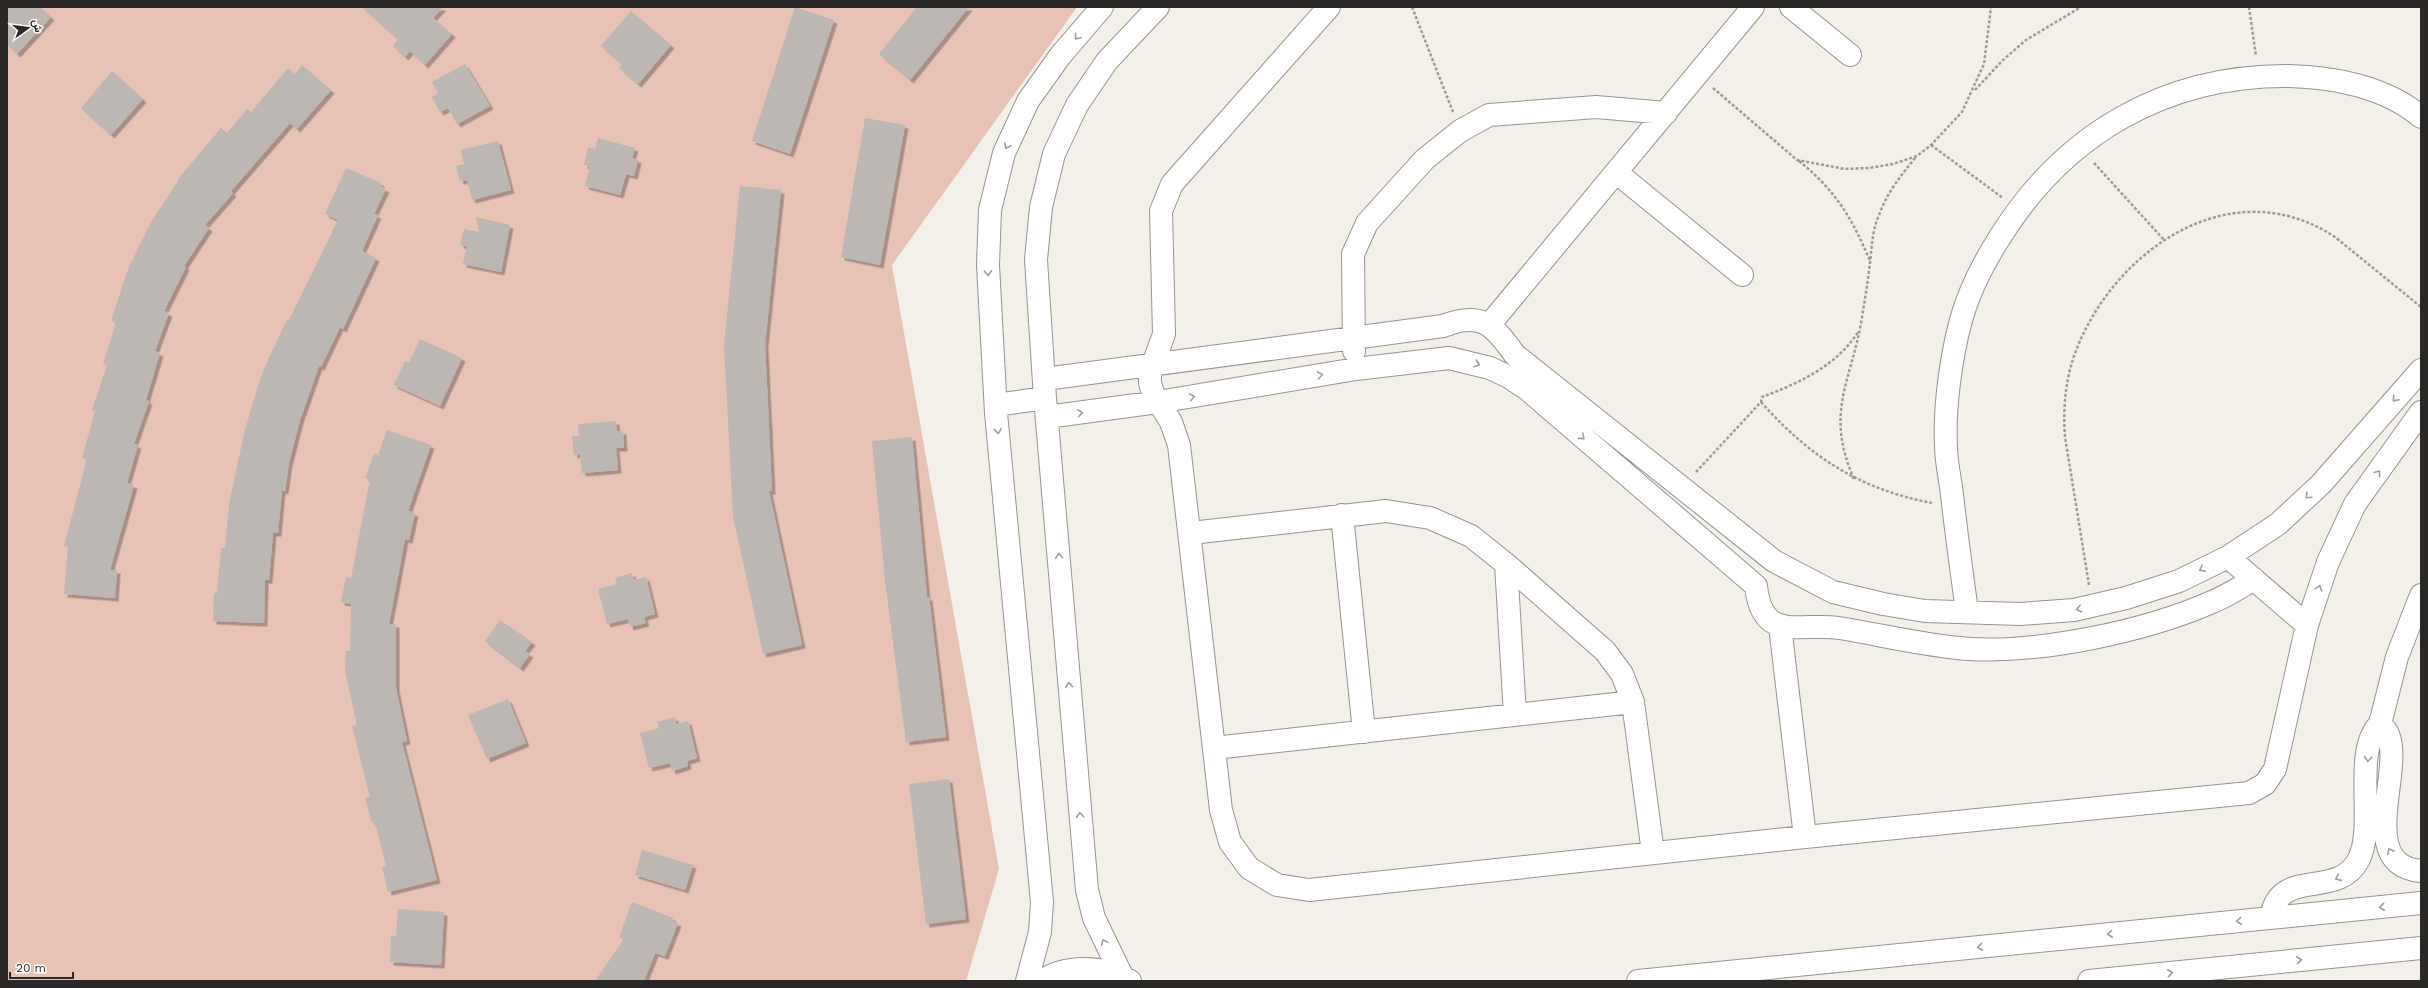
<svg xmlns="http://www.w3.org/2000/svg" width="2428" height="988" font-family="'Work Sans',Vazirmatn,sans-serif">
<style>
.green{fill:#e7c2b5}
.building{fill:#bcb7b3;filter:url(#shadow)}
.lines{fill:none;stroke-linecap:round;stroke-linejoin:round}
.street-casing{stroke:#97948e;stroke-width:24}
.path{stroke:#9d9b97;stroke-width:2.5;stroke-dasharray:3 2;stroke-linecap:butt}
.street{stroke:#fff;stroke-width:22}
.oneway{stroke:#9f9e9d}
</style>
<defs>
<filter id="shadow"><feDropShadow dx="3.5" dy="3.5" stdDeviation="0" flood-color="#0004"/></filter>
</defs>
<rect width="100%" height="100%" fill="#f3f0ea"/>
<path class="green" d="M 7,7 L 1077,7 L 892,265 L 999,869 L 966,981 L 7,981 Z"/>
<path class="building" d="M 7,7 L 40,7 L 51,17 L 17,54 L 7,44 Z
M 362,7 L 443,7 L 433,18 L 452,34 L 425,65 L 410,51 L 405,57 L 393,46 L 398,39 Z
M 795,7 L 834,20 L 790,154 L 752,141 Z
M 917,7 L 969,7 L 910,80 L 879,54 Z
M 631,11 L 671,45 L 638,84 L 619,68 L 622,64 L 601,46 Z
M 465,64 L 490,106 L 457,124 L 448,108 L 440,112 L 432,97 L 438,93 L 432,82 Z
M 302,65 L 331,90 L 297,129 L 290,123 L 231,191 L 233,193 L 205,225 L 209,228 L 184,266 L 186,267 L 164,311 L 169,313 L 155,351 L 160,353 L 146,400 L 149,401 L 134,444 L 138,445 L 127,483 L 134,485 L 110,570 L 117,570 L 115,598 L 64,594 L 68,547 L 64,546 L 87,459 L 82,458 L 95,411 L 92,410 L 107,365 L 103,364 L 116,323 L 111,321 L 128,269 L 151,222 L 178,181 L 177,180 L 221,128 L 227,133 L 247,109 L 251,112 L 288,68 L 295,74 Z
M 112,71 L 143,99 L 111,135 L 81,108 Z
M 865,118 L 905,125 L 880,265 L 841,257 Z
M 598,138 L 635,148 L 632,158 L 638,160 L 634,176 L 626,174 L 620,195 L 585,186 L 590,167 L 584,165 L 588,147 L 595,149 Z
M 498,141 L 511,190 L 472,200 L 467,180 L 460,181 L 456,166 L 464,164 L 461,150 Z
M 346,168 L 381,183 L 380,186 L 386,189 L 374,214 L 378,215 L 362,251 L 376,258 L 343,329 L 340,327 L 321,367 L 319,366 L 300,420 L 289,463 L 285,491 L 282,490 L 278,533 L 273,533 L 269,580 L 265,580 L 264,623 L 213,621 L 214,593 L 217,593 L 221,548 L 225,548 L 229,505 L 244,433 L 257,389 L 264,369 L 287,319 L 289,320 L 338,220 L 325,214 Z
M 740,186 L 781,190 L 765,344 L 772,491 L 769,491 L 802,645 L 763,654 L 733,516 L 724,345 Z
M 476,217 L 510,225 L 501,272 L 463,264 L 467,246 L 460,245 L 464,229 L 479,232 Z
M 420,339 L 462,358 L 440,406 L 394,385 L 405,361 L 409,363 Z
M 616,421 L 617,431 L 623,431 L 624,448 L 616,448 L 618,470 L 582,473 L 580,454 L 574,455 L 572,436 L 579,436 L 578,424 Z
M 387,430 L 431,445 L 408,511 L 415,513 L 409,540 L 405,539 L 389,624 L 396,624 L 396,688 L 407,741 L 402,742 L 437,880 L 388,892 L 382,867 L 386,866 L 375,822 L 372,823 L 365,798 L 370,797 L 352,726 L 357,725 L 345,671 L 346,651 L 350,651 L 351,604 L 341,602 L 346,577 L 351,578 L 370,480 L 365,478 L 374,454 L 378,455 Z
M 912,437 L 927,597 L 929,597 L 946,737 L 906,742 L 885,581 L 872,441 Z
M 632,573 L 634,580 L 646,577 L 655,614 L 644,617 L 646,623 L 630,627 L 628,619 L 607,624 L 598,589 L 617,584 L 615,578 Z
M 500,620 L 532,642 L 525,651 L 530,654 L 520,668 L 485,641 Z
M 508,699 L 526,743 L 487,759 L 468,715 Z
M 675,717 L 676,724 L 688,721 L 697,758 L 687,761 L 688,766 L 672,771 L 670,763 L 649,768 L 640,733 L 659,728 L 657,722 Z
M 949,779 L 966,919 L 926,924 L 909,784 Z
M 642,850 L 693,865 L 685,890 L 635,875 Z
M 632,902 L 673,918 L 672,921 L 678,923 L 665,956 L 655,953 L 644,981 L 595,981 L 624,939 L 619,937 Z
M 398,909 L 444,912 L 441,965 L 390,962 L 391,936 L 396,936 Z"/>
<g class="lines">
<defs>
<path id="street" d="M 1329,7 L 1172,184 L 1161,211 L 1164,334 L 1150,373 L 1150,383 L 1153,393 L 1171,422 L 1179,445 L 1221,810 L 1230,842 L 1249,868 L 1277,885 L 1309,890 L 1805,837 L 2249,793 L 2265,784 L 2275,769 L 2307,625 L 2328,562 L 2355,504 L 2421,412
M 1791,7 L 1850,55
M 1617,173 L 1742,275
M 1490,324 L 1753,7
M 1354,351 L 1353,254 L 1367,223 L 1425,159 L 1460,131 L 1489,115 L 1596,107 L 1666,113
M 1045,379 L 1443,326 C 1481,311 1493,324 1515,355 L 1774,561 L 1833,592 L 1883,604 L 1925,611 L 2020,614 L 2074,610 L 2126,598 L 2179,581 L 2228,557 L 2278,524 L 2321,484 L 2421,370
M 996,405 L 1045,398
M 1047,417 L 1158,402 L 1356,369 L 1449,358 L 1490,368 L 1509,377 L 1527,389 L 1756,586 C 1762,644 1801,622 1839,628 C 1882,635 1926,646 1970,649 C 2042,653 2146,631 2212,602 C 2227,596 2241,587 2254,579
M 1342,515 L 1364,732
M 1191,533 L 1386,511 L 1430,518 L 1471,536 L 1506,564 L 1605,651 L 1622,674 L 1633,702 L 1653,853
M 2228,557 L 2307,625
M 1506,564 L 1515,715
M 1967,612 C 1962,573 1956,533 1952,494 C 1950,478 1946,462 1946,446 C 1944,408 1951,357 1961,320 C 1969,291 1984,262 2000,237 C 2065,133 2166,75 2289,76 C 2334,77 2386,87 2421,117
M 1780,626 L 1805,837
M 2380,724 C 2383,727 2386,730 2388,734 C 2404,771 2355,865 2421,871
M 1214,748 L 1633,702
M 2271,918 C 2279,865 2338,901 2359,859 C 2376,824 2352,751 2380,724 L 2397,657 L 2421,595
M 1122,976 L 1094,918 L 1087,890 L 1045,398 L 1036,260 L 1041,207 L 1054,154 L 1077,105 L 1107,61 L 1158,7
M 1027,981 L 1040,932 L 1042,902 L 996,413 L 988,265 L 990,210 L 1004,153 L 1028,101 L 1060,56 L 1102,7
M 1042,981 C 1066,964 1105,966 1130,981
M 1638,981 L 2421,903
M 2089,981 L 2421,948"/>
</defs>
<use href="#street" class="street-casing"/>
<path class="path" d="M 1412,7 L 1453,112
M 2249,7 L 2256,56
M 1713,88 L 1797,160 L 1845,169 L 1869,168 L 1893,164 L 1917,156 L 1931,145 L 1962,112 L 1984,64 L 1991,7
M 1975,90 L 2003,60 L 2026,40 L 2081,7
M 1931,145 L 2003,198
M 1799,161 C 1836,191 1852,218 1870,261
M 2094,163 L 2165,241
M 1761,402 C 1810,457 1859,489 1932,503
M 1696,472 L 1761,402 L 1762,397 C 1797,384 1837,366 1858,332
M 1854,479 C 1824,411 1852,381 1862,317 C 1865,299 1868,281 1870,263 C 1872,246 1872,231 1879,215 C 1887,193 1901,175 1916,157
M 2089,585 L 2065,437 C 2063,410 2065,382 2074,356 C 2111,252 2230,168 2335,237 L 2421,307"/>
<use href="#street" class="street"/>
</g>
<defs><path id="oneway-chevron" d="M-2-3.5L2.5 0L-2 3.5" fill="none" stroke-width="1.6" stroke-linecap="round" stroke-linejoin="round"/></defs>
<g class="oneway">
<use href="#oneway-chevron" transform="translate(1077 37) rotate(131)"/>
<use href="#oneway-chevron" transform="translate(1007 146) rotate(115)"/>
<use href="#oneway-chevron" transform="translate(988 273) rotate(87)"/>
<use href="#oneway-chevron" transform="translate(1477 364) rotate(18)"/>
<use href="#oneway-chevron" transform="translate(1320 375) rotate(-10)"/>
<use href="#oneway-chevron" transform="translate(1192 397) rotate(-10)"/>
<use href="#oneway-chevron" transform="translate(2395 399) rotate(131)"/>
<use href="#oneway-chevron" transform="translate(1080 413) rotate(-8)"/>
<use href="#oneway-chevron" transform="translate(998 431) rotate(84)"/>
<use href="#oneway-chevron" transform="translate(1582 437) rotate(41)"/>
<use href="#oneway-chevron" transform="translate(2378 473) rotate(-54)"/>
<use href="#oneway-chevron" transform="translate(2308 496) rotate(137)"/>
<use href="#oneway-chevron" transform="translate(1059 556) rotate(-95)"/>
<use href="#oneway-chevron" transform="translate(2202 569) rotate(154)"/>
<use href="#oneway-chevron" transform="translate(2319 588) rotate(-72)"/>
<use href="#oneway-chevron" transform="translate(2079 609) rotate(168)"/>
<use href="#oneway-chevron" transform="translate(1069 685) rotate(-95)"/>
<use href="#oneway-chevron" transform="translate(2368 759) rotate(93)"/>
<use href="#oneway-chevron" transform="translate(1080 815) rotate(-95)"/>
<use href="#oneway-chevron" transform="translate(2390 851) rotate(-117)"/>
<use href="#oneway-chevron" transform="translate(2338 878) rotate(156)"/>
<use href="#oneway-chevron" transform="translate(2382 907) rotate(174)"/>
<use href="#oneway-chevron" transform="translate(2239 921) rotate(174)"/>
<use href="#oneway-chevron" transform="translate(2110 934) rotate(174)"/>
<use href="#oneway-chevron" transform="translate(1104 942) rotate(-114)"/>
<use href="#oneway-chevron" transform="translate(1980 947) rotate(174)"/>
<use href="#oneway-chevron" transform="translate(2299 960) rotate(-6)"/>
<use href="#oneway-chevron" transform="translate(2170 973) rotate(-6)"/>
</g>
<rect width="2428" height="988" fill="none" stroke="#292826" stroke-width="16"/>
<g transform="translate(28 28) rotate(76)" stroke="#fffdfb" stroke-width="3" paint-order="stroke">
<path d="M0-3L7 15L0 10L-7 15Z" fill="#292826"/>
<text y="-6" font-size="11" font-weight="bold" text-anchor="middle" fill="#292826">ش</text>
</g>
<path d="M10 972v6h63v-6" fill="none" stroke="#292826" stroke-width="2"/>
<text x="16" y="972" font-size="12" fill="#292826" stroke="#fffdfb" stroke-width="3" paint-order="stroke">20 m</text>
</svg>
